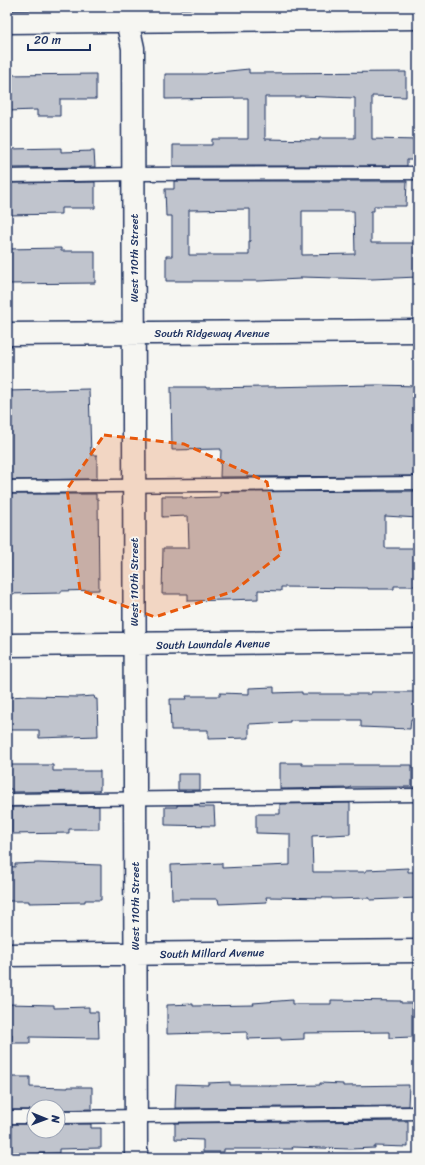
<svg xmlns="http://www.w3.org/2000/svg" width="425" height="1165" font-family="Sriracha,sans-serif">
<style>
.building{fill:#c0c4cd;stroke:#1b2f5e;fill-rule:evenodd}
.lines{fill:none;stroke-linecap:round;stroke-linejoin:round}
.service-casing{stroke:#1b2f5e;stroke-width:15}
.minor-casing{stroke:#1b2f5e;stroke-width:25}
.service{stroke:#f6f6f2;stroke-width:12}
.minor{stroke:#f6f6f2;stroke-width:22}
.marked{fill:#e8590c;fill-opacity:0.2;stroke:#e8590c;stroke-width:3;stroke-dasharray:8 5;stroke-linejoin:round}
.labels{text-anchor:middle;stroke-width:3.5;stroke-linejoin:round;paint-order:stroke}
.street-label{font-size:11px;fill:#1b2f5e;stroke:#f6f6f2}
</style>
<rect width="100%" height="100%" fill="#f6f6f2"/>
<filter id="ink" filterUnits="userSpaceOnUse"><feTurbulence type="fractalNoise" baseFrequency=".025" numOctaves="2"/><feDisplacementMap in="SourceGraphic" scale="8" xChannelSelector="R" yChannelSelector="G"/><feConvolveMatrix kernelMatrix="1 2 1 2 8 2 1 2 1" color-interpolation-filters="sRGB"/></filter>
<g filter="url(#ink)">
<path class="building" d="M 249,69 L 249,73 L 406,72 L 406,97 L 372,96 L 372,139 L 418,140 L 418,160 L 407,160 L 407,166 L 173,166 L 173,145 L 212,145 L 212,139 L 248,139 L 248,98 L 165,99 L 165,74 L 206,74 L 209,73 ZM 300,96 L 355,98 L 355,138 L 319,138 L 319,140 L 265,139 L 265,97 L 300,97 Z
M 96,74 L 96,99 L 60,99 L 60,116 L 37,116 L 37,110 L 7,111 L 7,75 Z
M 61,148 L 61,152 L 94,151 L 95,167 L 10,168 L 9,149 Z
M 174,181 L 407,181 L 406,206 L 374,206 L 374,211 L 371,211 L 371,243 L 418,243 L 418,277 L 372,279 L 301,277 L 301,279 L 259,281 L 166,281 L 166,256 L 172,256 L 172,216 L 166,216 L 165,189 L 174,189 ZM 250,209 L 250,241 L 249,241 L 249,255 L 189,255 L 189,210 ZM 302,211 L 354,211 L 355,254 L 302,255 Z
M 95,182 L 95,208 L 61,208 L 61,214 L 7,215 L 7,192 L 10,192 L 10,183 Z
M 61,248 L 61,251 L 95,251 L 95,283 L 7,284 L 7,249 Z
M 378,385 L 418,386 L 417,476 L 220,477 L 221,449 L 172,450 L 171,387 L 206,387 L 206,388 Z
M 89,389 L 91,455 L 97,455 L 97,479 L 7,480 L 7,391 Z
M 417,491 L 418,518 L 385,516 L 385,548 L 418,548 L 418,586 L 394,586 L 394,589 L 368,589 L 368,588 L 281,587 L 281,591 L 258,590 L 258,599 L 190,601 L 188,601 L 188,594 L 162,594 L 163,548 L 189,548 L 188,516 L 162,517 L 162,496 L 182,496 L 182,498 L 220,497 L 220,492 Z
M 7,494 L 96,494 L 96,499 L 98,499 L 99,590 L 61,591 L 61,593 L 7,594 Z
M 274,687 L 274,693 L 302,692 L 302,694 L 371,694 L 371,692 L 415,692 L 415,695 L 418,695 L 418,720 L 411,719 L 410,729 L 361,727 L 361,720 L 290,720 L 290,722 L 249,724 L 249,738 L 208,739 L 208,730 L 171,730 L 170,699 L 187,699 L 186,696 L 220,696 L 220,693 L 249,694 L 249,688 Z
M 29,696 L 78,697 L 94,696 L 95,699 L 97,699 L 98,736 L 39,738 L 39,730 L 7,730 L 7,697 Z
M 280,763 L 302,763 L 302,765 L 412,765 L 412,787 L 350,787 L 350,788 L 280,789 Z
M 7,765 L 53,765 L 53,771 L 100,771 L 100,790 L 98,791 L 12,792 L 12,789 L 7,789 Z
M 178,774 L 200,774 L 200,790 L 178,790 Z
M 350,803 L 350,834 L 312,836 L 313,872 L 366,872 L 366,870 L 408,868 L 408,872 L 418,872 L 418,898 L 370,900 L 370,898 L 332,899 L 332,898 L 266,897 L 267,902 L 219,904 L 218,899 L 172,899 L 171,865 L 222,863 L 222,868 L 290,865 L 290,834 L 256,833 L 256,814 L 280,814 L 280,804 Z
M 177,805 L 199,805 L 199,807 L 214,807 L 215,826 L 165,825 L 165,807 L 177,807 Z
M 99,806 L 99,829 L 69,829 L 69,833 L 12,834 L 12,807 Z
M 38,863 L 101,865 L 101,900 L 85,900 L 85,902 L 29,903 L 29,901 L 7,901 L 7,866 L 15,867 L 15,864 Z
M 292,1000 L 292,1004 L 331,1004 L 331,1000 L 401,1001 L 401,1003 L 412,1003 L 412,1037 L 389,1038 L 389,1032 L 304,1033 L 304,1039 L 281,1040 L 281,1038 L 247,1039 L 247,1032 L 167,1034 L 167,1005 L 193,1004 L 193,1006 L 254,1005 L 253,1003 Z
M 7,1004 L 54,1005 L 54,1008 L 89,1007 L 89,1012 L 98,1012 L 99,1038 L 30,1037 L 30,1043 L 12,1043 L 12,1034 L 7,1035 Z
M 10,1077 L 30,1077 L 30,1087 L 68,1088 L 68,1087 L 92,1087 L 92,1109 L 58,1110 L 58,1107 L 34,1107 L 34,1110 L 7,1110 L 7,1086 L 10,1086 Z
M 230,1082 L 230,1085 L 270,1085 L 270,1086 L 320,1085 L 320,1083 L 343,1084 L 343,1086 L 409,1085 L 408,1106 L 175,1108 L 176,1084 L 208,1085 L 208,1083 Z
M 408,1121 L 408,1147 L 375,1146 L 375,1148 L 350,1149 L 292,1147 L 293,1149 L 224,1149 L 224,1152 L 203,1152 L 203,1140 L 175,1139 L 175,1123 Z
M 7,1124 L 34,1124 L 34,1131 L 58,1131 L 58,1124 L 91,1124 L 91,1128 L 101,1128 L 101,1148 L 59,1149 L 59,1153 L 7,1155 Z"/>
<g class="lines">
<defs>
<path id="service" d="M 7,176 L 134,174 L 418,173
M 7,487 L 418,483
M 7,800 L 418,795
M 7,1117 L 34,1117
M 58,1117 L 418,1113"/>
<path id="minor" d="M 124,7 L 133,48 L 136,1158
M 7,22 L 418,18
M 7,334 L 418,331
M 7,645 L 418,641
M 7,955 L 418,951"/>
</defs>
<use href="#service" class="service-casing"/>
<use href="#minor" class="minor-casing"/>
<use href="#service" class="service"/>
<use href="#minor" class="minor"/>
</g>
</g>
<path class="marked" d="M 104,435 L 184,444 L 267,482 L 281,554 L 234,591 L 155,617 L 80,590 L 67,489 Z"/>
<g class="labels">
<g class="street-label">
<text transform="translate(134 258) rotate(-90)" y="4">West 110th Street</text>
<text x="212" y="337">South Ridgeway Avenue</text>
<text transform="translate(134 582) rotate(-90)" y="4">West 110th Street</text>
<text transform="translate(213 644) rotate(-1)" y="4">South Lawndale Avenue</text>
<text transform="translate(135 906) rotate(-90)" y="4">West 110th Street</text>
<text transform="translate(212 953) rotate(-1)" y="4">South Millard Avenue</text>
</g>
</g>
<rect width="425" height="1165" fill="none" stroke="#f6f6f2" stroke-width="24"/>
<rect x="12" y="12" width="401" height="1141" fill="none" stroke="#1b2f5e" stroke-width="1.5" filter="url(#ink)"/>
<g transform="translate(46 1119) rotate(91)"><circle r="19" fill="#f6f6f2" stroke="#9ea6b7"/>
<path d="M0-3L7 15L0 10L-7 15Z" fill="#1b2f5e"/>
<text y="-6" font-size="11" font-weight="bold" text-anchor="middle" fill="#1b2f5e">N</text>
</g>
<path d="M28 44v6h62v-6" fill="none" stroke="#1b2f5e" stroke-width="2"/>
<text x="34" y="44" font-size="12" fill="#1b2f5e" stroke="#f6f6f2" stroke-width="3" paint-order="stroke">20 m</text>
</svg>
